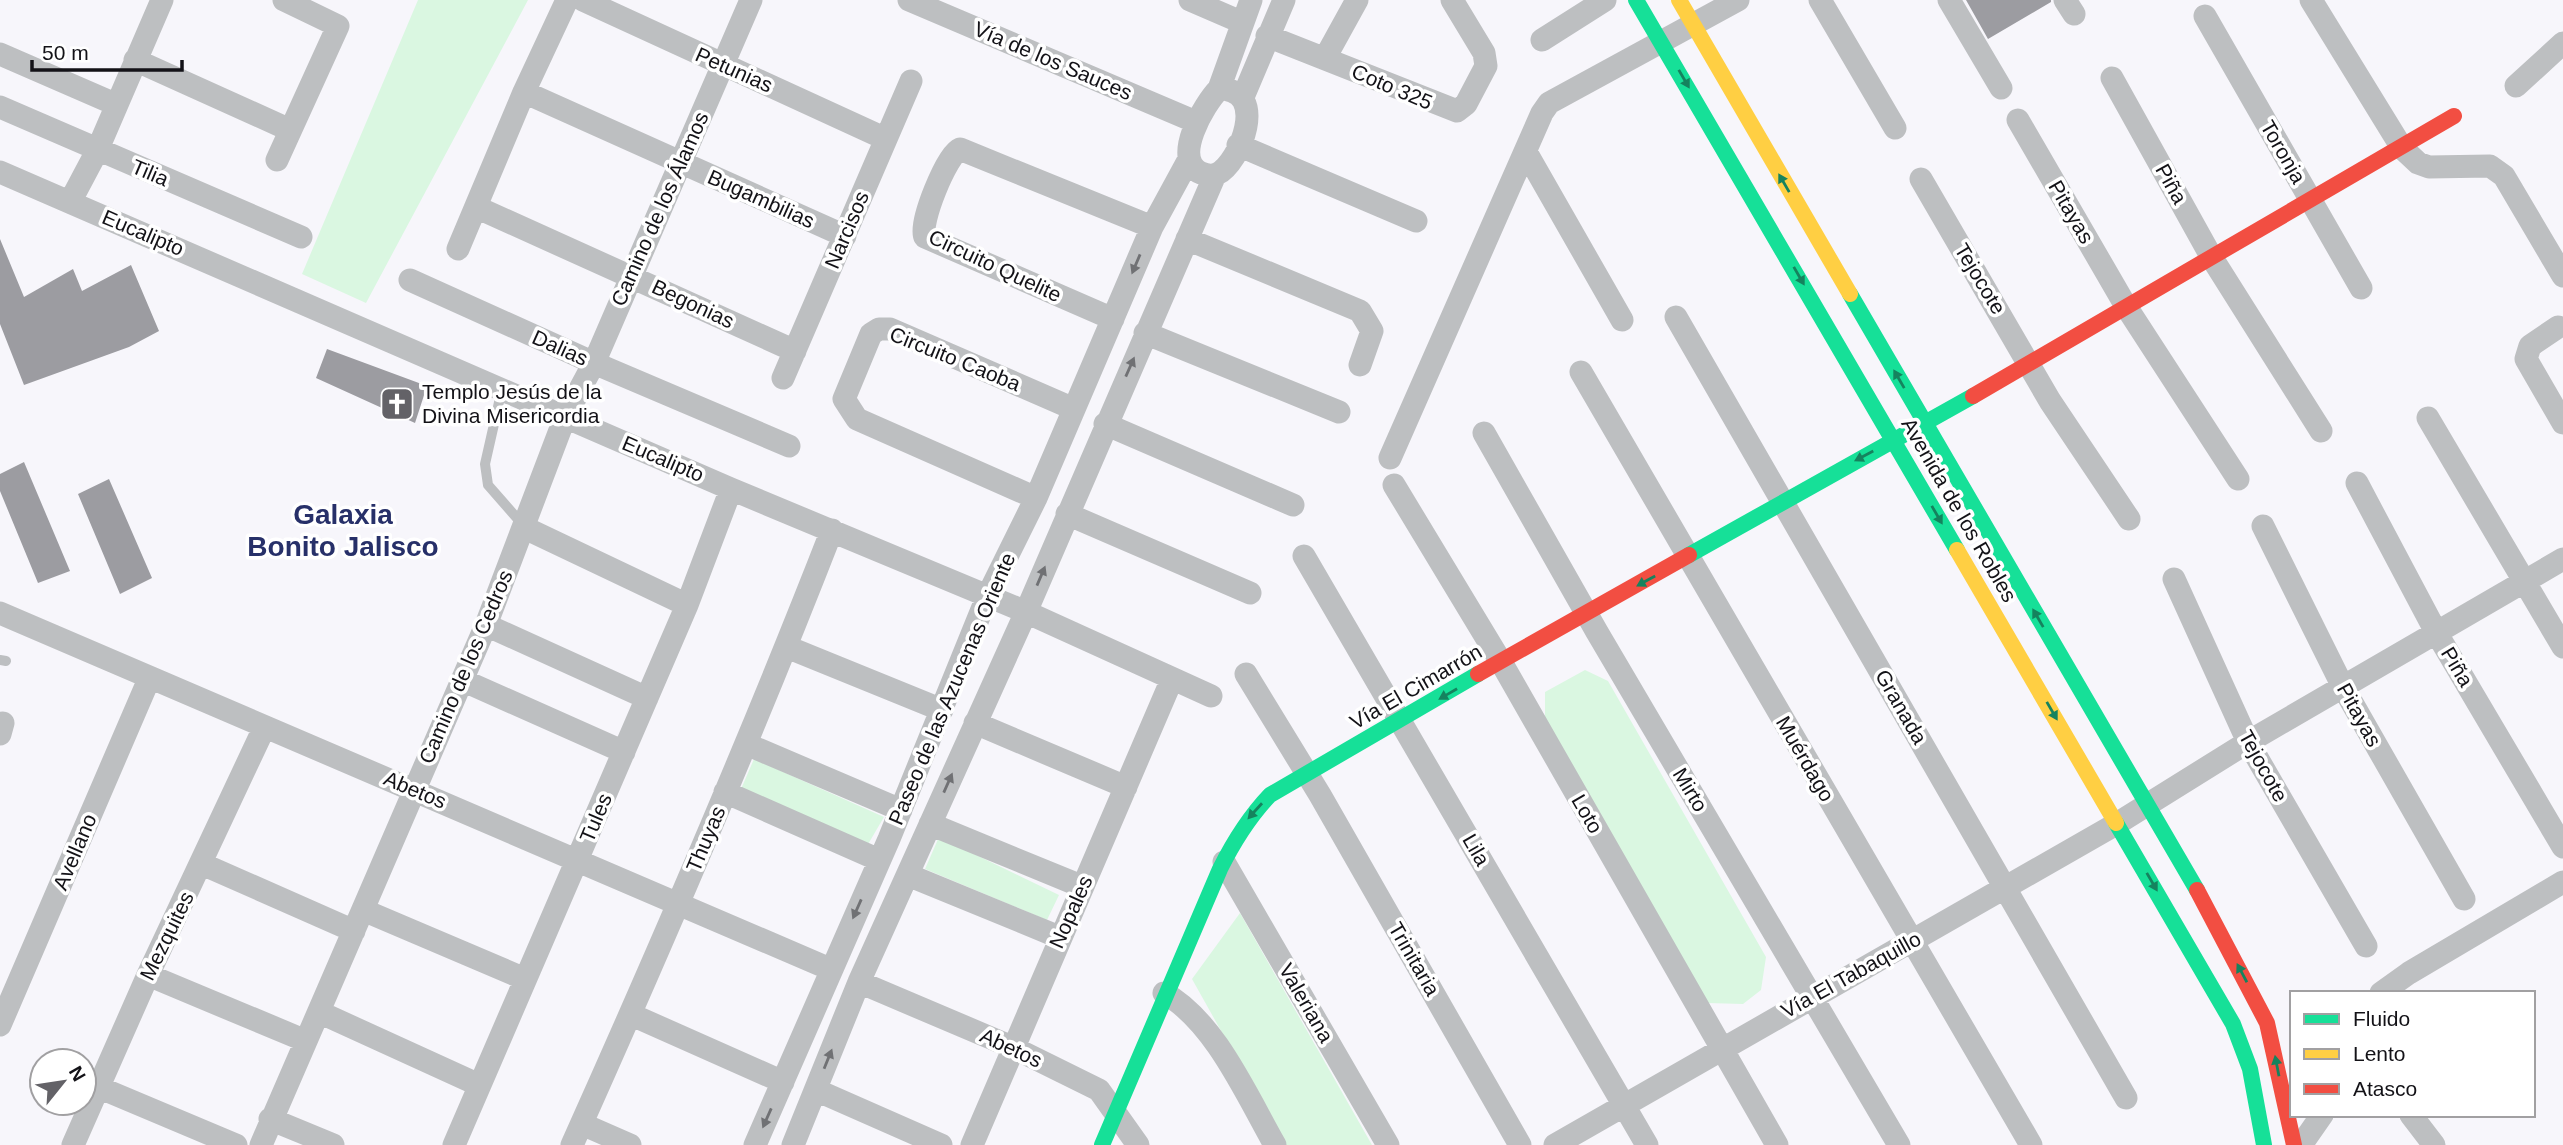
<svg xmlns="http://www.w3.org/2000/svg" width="2563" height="1145" font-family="Helvetica,sans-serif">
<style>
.green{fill:#daf7e1}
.building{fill:#9c9ca1}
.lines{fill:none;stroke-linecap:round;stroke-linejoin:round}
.lane{stroke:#bdbfc1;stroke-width:10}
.street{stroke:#bdbfc1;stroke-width:23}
.fast{stroke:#16e098;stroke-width:16}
.slow{stroke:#ffcf43;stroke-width:16}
.jam{stroke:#f24e42;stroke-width:16}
.oneway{fill:#15835e}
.oneway2{fill:#707174}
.labels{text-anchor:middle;stroke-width:7;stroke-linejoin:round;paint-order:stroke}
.street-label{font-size:21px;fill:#131217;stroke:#fff}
.poi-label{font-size:21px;fill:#131217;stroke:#fff;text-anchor:start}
.district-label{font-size:28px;font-weight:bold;fill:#273069;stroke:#fff}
</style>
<rect width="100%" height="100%" fill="#f7f6fb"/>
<path class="green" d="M 418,0 L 528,0 L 366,303 L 302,274 Z
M 1585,670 L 1608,681 L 1766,957 L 1761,990 L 1743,1004 L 1707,1003 L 1545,725 L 1545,692 Z
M 754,759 L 884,817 L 867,846 L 741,789 Z
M 939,837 L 1059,895 L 1047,920 L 925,869 Z
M 1240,913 L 1372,1145 L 1285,1145 L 1192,979 Z"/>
<path class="building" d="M 1966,0 L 2051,0 L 2051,2 L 1988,39 Z
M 0,239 L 24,297 L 73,269 L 82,291 L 131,265 L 159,331 L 129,347 L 24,385 L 0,324 Z
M 327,349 L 427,386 L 415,423 L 316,378 Z
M 24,462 L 70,571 L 38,583 L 0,491 L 0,474 Z
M 109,479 L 152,578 L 120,594 L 78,494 Z"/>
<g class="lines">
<path class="lane" d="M 502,389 L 485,464 L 488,485 L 523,525
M 0,660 L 6,661"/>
<path class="street" d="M 583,0 L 886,139
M 909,0 L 1196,122
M 1190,0 L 1241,22
M 1820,0 L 1895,128
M 1949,0 L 2001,88
M 2065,0 L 2074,14
M 2311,0 L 2402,148 L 2418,163 L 2429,167 L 2490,166 L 2504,176 L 2563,276
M 2205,16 L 2361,288
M 1267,36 L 1457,111 L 1466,104 L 1486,66 L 1484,53 L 1452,0
M 1542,40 L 1605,0
M 0,54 L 115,104
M 1325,58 L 1357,0
M 135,60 L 290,130
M 2112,78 L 2212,258 L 2321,431
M 2516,86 L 2563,43
M 1219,89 C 1270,89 1240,163 1217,174 C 1212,176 1206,175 1201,173 C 1171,160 1204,104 1219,89 Z
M 1219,89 L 1251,0
M 524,92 L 845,236
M 1243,97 L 1284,0
M 0,107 L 301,237
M 2018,120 L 2127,308 L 2238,479
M 1238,145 L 1416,221
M 1526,152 L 1622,320
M 277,160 L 338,26 L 284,0
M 0,172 L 731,489 L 1026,612 L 1211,696
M 1921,179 L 2050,401 L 2129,519
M 70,202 L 97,151 L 162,0
M 476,207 L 795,351
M 1187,239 L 1360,311 L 1372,331 L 1360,365
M 458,249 L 524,92 L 567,0
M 410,280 L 594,363 L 789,446
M 1676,317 L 2126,1098
M 1113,319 L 925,237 C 918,225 947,154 960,149 L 1152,227
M 2558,327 L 2530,346 L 2526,359 L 2563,423
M 1145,333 L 1339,412
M 1581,372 L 2031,1145
M 783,378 L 911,81
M 2428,418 L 2563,647
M 1105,424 L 1293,505
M 1484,433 L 1597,632 L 1899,1145
M 1390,458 L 1542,113 L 1549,103 L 1738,0
M 2357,483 L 2436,632 L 2563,847
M 1394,485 L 1501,662 L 1777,1145
M 1036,498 L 857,419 L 844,399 L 871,334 L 879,329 L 890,329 L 1074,409
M 1067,514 L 1250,593
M 2263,526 L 2343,687 L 2464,899
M 525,528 L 687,605
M 1304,556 L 1647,1145
M 2174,579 L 2248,742 L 2366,946
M 0,613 L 830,969
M 486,625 L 647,698
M 787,647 L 942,710
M 1246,674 L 1320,795 L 1520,1145
M 462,680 L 624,752
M 975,723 L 1126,787
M 0,734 L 3,723
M 746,744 L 901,810
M 725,792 L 879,860
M 930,824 L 1081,886
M 1224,862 L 1388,1145
M 202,864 L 354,931
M 908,875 L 1059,937
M 363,910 L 525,979
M 148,975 L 306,1041
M 859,982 L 1012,1047 L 1099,1090 L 1138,1145
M 1164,993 C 1214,1020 1247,1096 1275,1145
M 2381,993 L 2409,973 L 2563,882
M 319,1012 L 479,1085
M 632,1015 L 783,1082
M 0,1025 L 149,679
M 98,1087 L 236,1145
M 816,1090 L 941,1145
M 2411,1115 L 2434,1145
M 270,1119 L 333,1145
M 582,1124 L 630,1145
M 73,1145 L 148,975 L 264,728
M 261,1145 L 486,625 L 565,417 L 594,363 L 751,0
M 454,1145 L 687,605 L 731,489
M 572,1145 C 663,942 751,738 832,530
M 755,1145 L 889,839 L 987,597 L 1036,498 L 1152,227 L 1189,159
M 793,1145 L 859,982 L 1026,612 L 1215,175
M 972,1145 L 1172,679
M 1555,1145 L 2118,823 L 2248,742 L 2563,559
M 2301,1145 L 2322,1115"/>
<path class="fast" d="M 1636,0 L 1957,550
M 1850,294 L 2197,890
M 1689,555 L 1973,396
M 2116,823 L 2233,1024 L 2250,1069 L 2264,1145
M 1102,1145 L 1220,869 C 1234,841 1249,817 1270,795 L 1478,674"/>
<path class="slow" d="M 1679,0 L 1850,294
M 1957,550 L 2116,823"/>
<path class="jam" d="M 1973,396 L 2454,116
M 1478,674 L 1689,555
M 2197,890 L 2267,1023 L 2294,1145"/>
</g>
<defs><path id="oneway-solid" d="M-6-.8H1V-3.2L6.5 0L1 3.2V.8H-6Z" transform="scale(1.75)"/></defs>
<g class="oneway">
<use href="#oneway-solid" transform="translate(1684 79) rotate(60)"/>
<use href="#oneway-solid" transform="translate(1784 183) rotate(-120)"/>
<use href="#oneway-solid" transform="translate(1799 276) rotate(60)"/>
<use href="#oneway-solid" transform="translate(1899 379) rotate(-120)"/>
<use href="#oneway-solid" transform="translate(1864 456) rotate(152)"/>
<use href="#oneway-solid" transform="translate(1937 515) rotate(60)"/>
<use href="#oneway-solid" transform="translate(1646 581) rotate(151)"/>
<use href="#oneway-solid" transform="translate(2038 618) rotate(-120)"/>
<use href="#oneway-solid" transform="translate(1448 694) rotate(150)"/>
<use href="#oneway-solid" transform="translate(2052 711) rotate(60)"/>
<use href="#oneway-solid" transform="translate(1255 811) rotate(132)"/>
<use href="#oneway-solid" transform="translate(2152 882) rotate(60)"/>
<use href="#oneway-solid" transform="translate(2242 973) rotate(-118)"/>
<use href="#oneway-solid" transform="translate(2277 1066) rotate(-101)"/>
</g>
<g class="oneway2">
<use href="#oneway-solid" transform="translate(1136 264) rotate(113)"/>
<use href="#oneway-solid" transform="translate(1130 367) rotate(-66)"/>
<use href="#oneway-solid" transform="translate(1041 576) rotate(-67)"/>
<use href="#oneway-solid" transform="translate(948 783) rotate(-66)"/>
<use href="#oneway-solid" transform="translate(857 909) rotate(114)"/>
<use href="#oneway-solid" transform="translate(828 1059) rotate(-68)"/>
<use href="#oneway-solid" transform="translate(767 1118) rotate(114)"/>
</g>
<defs>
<symbol id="church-square" viewBox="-11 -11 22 22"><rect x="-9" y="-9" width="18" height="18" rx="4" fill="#636267" stroke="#fff"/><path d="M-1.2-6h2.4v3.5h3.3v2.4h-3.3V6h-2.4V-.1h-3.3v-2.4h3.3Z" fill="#fff"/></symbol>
</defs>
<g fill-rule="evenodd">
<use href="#church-square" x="378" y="385" width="38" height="38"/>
</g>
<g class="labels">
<g class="street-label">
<text transform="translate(1053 61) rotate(23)" y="7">Vía de los Sauces</text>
<text transform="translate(734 70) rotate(24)" y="7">Petunias</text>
<text transform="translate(1392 87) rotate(23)" y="7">Coto 325</text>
<text transform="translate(2283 152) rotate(60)" y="7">Toronja</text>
<text transform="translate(150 173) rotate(23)" y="7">Tilia</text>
<text transform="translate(2171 184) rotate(61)" y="7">Piña</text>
<text transform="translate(761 199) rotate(24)" y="7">Bugambilias</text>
<text transform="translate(660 209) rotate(-66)" y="7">Camino de los Álamos</text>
<text transform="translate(2071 212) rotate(60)" y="7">Pitayas</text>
<text transform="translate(847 230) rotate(-67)" y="7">Narcisos</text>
<text transform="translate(143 233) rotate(23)" y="7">Eucalipto</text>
<text transform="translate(995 266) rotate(25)" y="7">Circuito Quelite</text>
<text transform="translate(1980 279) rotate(59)" y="7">Tejocote</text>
<text transform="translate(693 304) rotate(25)" y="7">Begonias</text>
<text transform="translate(560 348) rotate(24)" y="7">Dalias</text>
<text transform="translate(955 359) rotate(22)" y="7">Circuito Caoba</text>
<text transform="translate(663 459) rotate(23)" y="7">Eucalipto</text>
<text transform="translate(1959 510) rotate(60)" y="7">Avenida de los Robles</text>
<text transform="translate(466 667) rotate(-67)" y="7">Camino de los Cedros</text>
<text transform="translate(2457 667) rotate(59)" y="7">Piña</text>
<text transform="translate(1416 687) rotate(-30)" y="7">Vía El Cimarrón</text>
<text transform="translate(952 689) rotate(-67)" y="7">Paseo de las Azucenas Oriente</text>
<text transform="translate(1901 707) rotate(60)" y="7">Granada</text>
<text transform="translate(2359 715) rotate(61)" y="7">Pitayas</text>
<text transform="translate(1805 759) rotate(60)" y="7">Muérdago</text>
<text transform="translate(2263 766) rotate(61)" y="7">Tejocote</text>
<text transform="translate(415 790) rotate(23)" y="7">Abetos</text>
<text transform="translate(1690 790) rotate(59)" y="7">Mirto</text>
<text transform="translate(1587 814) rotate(60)" y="7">Loto</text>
<text transform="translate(596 818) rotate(-67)" y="7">Tules</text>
<text transform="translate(706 839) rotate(-67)" y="7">Thuyas</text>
<text transform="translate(1476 850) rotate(60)" y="7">Lila</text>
<text transform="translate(75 852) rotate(-67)" y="7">Avellano</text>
<text transform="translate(1071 912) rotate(-66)" y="7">Nopales</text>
<text transform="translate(167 936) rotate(-64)" y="7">Mezquites</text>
<text transform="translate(1414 959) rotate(60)" y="7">Trinitaria</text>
<text transform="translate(1851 975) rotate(-29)" y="7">Vía El Tabaquillo</text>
<text transform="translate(1306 1003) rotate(60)" y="7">Valeriana</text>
<text transform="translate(1011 1048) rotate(25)" y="7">Abetos</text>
</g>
<g class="poi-label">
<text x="422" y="399">Templo Jesús de la<tspan x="422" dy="24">Divina Misericordia</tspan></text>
</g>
<g class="district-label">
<text x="343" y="524">Galaxia<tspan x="343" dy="32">Bonito Jalisco</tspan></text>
</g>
</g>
<rect x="2290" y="991" width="245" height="126" fill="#ffffff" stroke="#a1a0a2" stroke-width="2"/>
<rect x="2304" y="1014" width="35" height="10" fill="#16e098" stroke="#a1a0a2" stroke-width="2"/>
<text x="2353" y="1026" font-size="21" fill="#131217">Fluido</text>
<rect x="2304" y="1049" width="35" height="10" fill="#ffcf43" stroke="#a1a0a2" stroke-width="2"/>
<text x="2353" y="1061" font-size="21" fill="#131217">Lento</text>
<rect x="2304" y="1084" width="35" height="10" fill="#f24e42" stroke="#a1a0a2" stroke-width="2"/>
<text x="2353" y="1096" font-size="21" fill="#131217">Atasco</text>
<g transform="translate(63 1082) rotate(60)"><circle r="33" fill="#ffffff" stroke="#a1a0a2" stroke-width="2"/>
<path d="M0-5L12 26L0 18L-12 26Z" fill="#636267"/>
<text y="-10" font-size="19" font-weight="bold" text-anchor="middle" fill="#131217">N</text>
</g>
<path d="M32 60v10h150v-10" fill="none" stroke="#131217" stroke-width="3.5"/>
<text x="42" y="60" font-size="21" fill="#131217" stroke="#ffffff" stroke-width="5" paint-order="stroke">50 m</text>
</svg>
